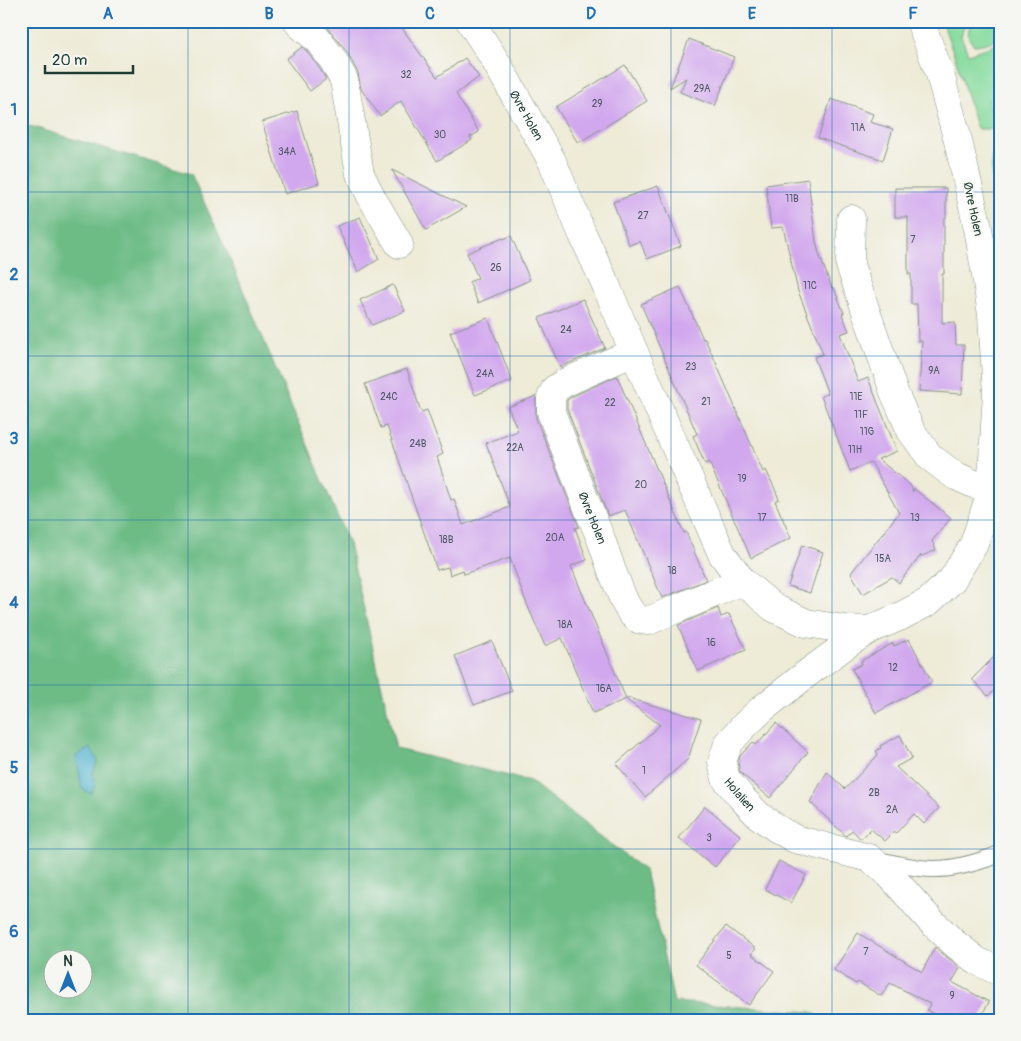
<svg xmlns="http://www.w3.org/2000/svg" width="1021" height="1041" font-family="Pangolin,sans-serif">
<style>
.green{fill:#87dc9f;stroke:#538c6a}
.forest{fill:#6dbc86;stroke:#467c5d;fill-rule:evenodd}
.water{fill:#51b2cf;stroke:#387882}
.building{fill:#d1a7ee}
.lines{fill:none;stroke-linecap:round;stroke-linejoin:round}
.lane-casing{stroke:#869486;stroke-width:18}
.street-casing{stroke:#869486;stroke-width:29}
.lane{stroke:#fff;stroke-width:16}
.street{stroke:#fff;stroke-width:28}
.grid{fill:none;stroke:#1f6fb2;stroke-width:1;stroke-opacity:0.55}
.labels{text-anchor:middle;stroke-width:4;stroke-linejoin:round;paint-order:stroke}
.number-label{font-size:10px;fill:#4c5862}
.street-label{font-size:12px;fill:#1f3d34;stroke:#f6f6f2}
.neatline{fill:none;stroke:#1f6fb2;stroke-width:2}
.grid-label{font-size:16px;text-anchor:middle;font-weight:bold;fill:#1f6fb2}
</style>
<rect width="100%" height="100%" fill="#f6f6f2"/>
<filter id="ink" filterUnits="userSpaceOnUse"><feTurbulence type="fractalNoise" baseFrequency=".02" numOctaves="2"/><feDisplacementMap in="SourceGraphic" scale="10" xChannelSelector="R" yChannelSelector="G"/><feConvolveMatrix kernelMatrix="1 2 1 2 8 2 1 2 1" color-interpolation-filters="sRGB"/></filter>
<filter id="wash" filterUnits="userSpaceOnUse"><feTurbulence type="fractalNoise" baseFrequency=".0096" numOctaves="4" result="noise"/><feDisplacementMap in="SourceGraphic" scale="20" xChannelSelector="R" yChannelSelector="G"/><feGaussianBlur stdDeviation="1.12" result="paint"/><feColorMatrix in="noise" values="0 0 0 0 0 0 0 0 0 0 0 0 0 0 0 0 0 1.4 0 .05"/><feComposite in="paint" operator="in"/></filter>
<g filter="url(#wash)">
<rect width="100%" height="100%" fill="#eeebd7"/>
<path class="green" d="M 942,21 L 966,21 L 961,36 L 968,54 L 1000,43 L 1000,90 L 989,100 L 996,126 L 993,129 L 978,129 L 976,126 L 956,60 Z
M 971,21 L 999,21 C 999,25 1001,30 1000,34 C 998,41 981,45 974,45 C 966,37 968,32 971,21 Z
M 992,155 L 1000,155 L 1000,178 L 992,178 Z"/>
<path class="forest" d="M 30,126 L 191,174 L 227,252 L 349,544 L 396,749 L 530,781 L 645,871 L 674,1002 L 812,1012 L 824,1020 L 21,1020 L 21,134 ZM 52,958 L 82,958 L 82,988 L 52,988 Z"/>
<path class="water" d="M 90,748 L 98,760 L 93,773 L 95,786 L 91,794 L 82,789 L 76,756 Z"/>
<g id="blocks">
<path class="building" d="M 337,21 L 397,21 L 437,77 L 465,58 L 479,77 L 456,94 L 479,132 L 470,137 L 472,140 L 437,161 L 401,101 L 380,116 L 361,89 L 358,73 L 347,52 L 328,28 Z
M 689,39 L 734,57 L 715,106 L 680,92 L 686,78 L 670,88 Z
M 302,47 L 306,50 L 320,69 L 326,79 L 310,91 L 286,59 Z
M 625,65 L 647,101 L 578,143 L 556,107 Z
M 831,99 L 873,114 L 870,122 L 893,129 L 883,160 L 818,138 Z
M 297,111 L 319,183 L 285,194 L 262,122 Z
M 392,170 L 466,207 L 426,230 Z
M 808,179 L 816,242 L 819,254 L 832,288 L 834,288 L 844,313 L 842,314 L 849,331 L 840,334 L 858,382 L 868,378 L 897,451 L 878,459 L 911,486 L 913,492 L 913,488 L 951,518 L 932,541 L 936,550 L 922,556 L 921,555 L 899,583 L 892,577 L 863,594 L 851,573 L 899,513 L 871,462 L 850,471 L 821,396 L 828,394 L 814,357 L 823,354 L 798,291 L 783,227 L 771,228 L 766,185 Z
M 658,186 L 681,246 L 647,259 L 640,241 L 629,245 L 613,202 Z
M 895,188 L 946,188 L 946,218 L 944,218 L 944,274 L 942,274 L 942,323 L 955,322 L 956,345 L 964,345 L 962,394 L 919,391 L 922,341 L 918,341 L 917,304 L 911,304 L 911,274 L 908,274 L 908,217 L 895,217 Z
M 360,217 L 379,259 L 358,272 L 337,226 Z
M 511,236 L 530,280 L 478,303 L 469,282 L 478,278 L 467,253 L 503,238 L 503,239 Z
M 393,285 L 405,311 L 372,325 L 360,300 Z
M 680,287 L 703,339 L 705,339 L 716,363 L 763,472 L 766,470 L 774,487 L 779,499 L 775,501 L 791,538 L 751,558 L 709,462 L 705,464 L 693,436 L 697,434 L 641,304 Z
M 583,299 L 605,348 L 560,367 L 539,318 Z
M 488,318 L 512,381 L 475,395 L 450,332 Z
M 407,369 L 421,412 L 427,410 L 443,454 L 437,457 L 451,500 L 454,499 L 463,525 L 510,507 L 486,443 L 518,431 L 508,407 L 536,396 L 536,418 L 579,527 L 575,528 L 587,560 L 571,566 L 626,699 L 593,713 L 562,638 L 545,646 L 526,602 L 510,558 L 464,574 L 463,570 L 450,575 L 448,567 L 437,570 L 387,426 L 381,428 L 365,384 Z
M 617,376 L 684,533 L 686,532 L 706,580 L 662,598 L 625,510 L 608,516 L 567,409 L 567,400 L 573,396 Z
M 802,545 L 823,552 L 810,593 L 788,586 Z
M 718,608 L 721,617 L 729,614 L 746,650 L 698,671 L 678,625 Z
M 909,639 L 932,682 L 876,713 L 852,669 L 862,664 L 861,661 L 893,643 L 894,646 Z
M 492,641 L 512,691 L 474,705 L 455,656 Z
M 1000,651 L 1000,685 L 988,696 L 972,679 Z
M 628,698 L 701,719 L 688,759 L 645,797 L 616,764 L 660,725 L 627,700 Z
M 776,723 L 808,752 L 770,798 L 742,774 L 740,772 L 738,763 L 740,756 L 753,742 L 756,745 Z
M 900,735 L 912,758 L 896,767 L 939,808 L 924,824 L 914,814 L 896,833 L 894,832 L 885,841 L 871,829 L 861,839 L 852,830 L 846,836 L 810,802 L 827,772 L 845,789 L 878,755 L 876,751 L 881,748 L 880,746 Z
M 705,806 L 741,836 L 715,867 L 679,838 Z
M 779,861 L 806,875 L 791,903 L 765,889 Z
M 726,926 L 756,949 L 751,954 L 774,971 L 749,1005 L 696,965 Z
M 858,933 L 922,972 L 935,947 L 960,968 L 952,982 L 989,1002 L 979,1020 L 944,1020 L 927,1010 L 930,1004 L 890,983 L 881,996 L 858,982 L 856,984 L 834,970 Z"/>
</g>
</g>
<g filter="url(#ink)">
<use href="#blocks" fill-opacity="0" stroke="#869486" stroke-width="1"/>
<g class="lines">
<defs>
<path id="lane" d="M 876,860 C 894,863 913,868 931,869 C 953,870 979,862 1000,854"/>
<g id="street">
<path d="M 297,21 L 300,25 L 317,39 L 333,60 L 344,80 L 360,174 L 372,198 L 399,244"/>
<path id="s1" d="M 470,21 L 495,60 L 552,161 L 582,233 L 606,285 L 634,352 L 722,554 L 742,581 L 774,608 L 806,623 L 844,629 L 869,630 L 899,617 L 928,602 L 952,580 L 974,544 L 991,492 L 997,393 L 992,315 L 988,288 L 978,228 L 958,141 L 940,74 L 920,21"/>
<path d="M 851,219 L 850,265 L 894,392 L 911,431 L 930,457 L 954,475 L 991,492 L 1000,498"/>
<path id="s2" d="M 634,352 L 566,382 L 555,389 L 551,398 L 551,412 L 588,508 L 601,539 L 612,571 L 625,603 L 632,614 L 638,619 L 648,621 L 742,581"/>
<path id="s3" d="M 869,630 L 850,642 L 809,672 L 762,709 L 743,727 L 728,744 L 722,762 L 726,779 L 741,797 L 758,815 L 776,828 L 795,839 L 869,858 L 889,874 L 929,919 L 954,943 L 977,961 L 1000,972"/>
</g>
</defs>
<use href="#lane" class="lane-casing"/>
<use href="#street" class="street-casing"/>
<use href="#lane" class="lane"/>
<use href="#street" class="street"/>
</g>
</g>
<path class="grid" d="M 188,21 L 188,1020M 349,21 L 349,1020M 510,21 L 510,1020M 671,21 L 671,1020M 832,21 L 832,1020M 21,192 L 1000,192M 21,356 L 1000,356M 21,520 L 1000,520M 21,685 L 1000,685M 21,849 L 1000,849"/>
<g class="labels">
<g class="number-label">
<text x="406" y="78">32</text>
<text x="702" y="92">29A</text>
<text x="597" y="107">29</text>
<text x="858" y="131">11A</text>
<text x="440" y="138">30</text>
<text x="287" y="155">34A</text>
<text x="792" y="202">11B</text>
<text x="643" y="219">27</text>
<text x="913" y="243">7</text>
<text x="496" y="271">26</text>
<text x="810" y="289">11C</text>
<text x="566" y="333">24</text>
<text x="691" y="370">23</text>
<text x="934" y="374">9A</text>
<text x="485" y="377">24A</text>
<text x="389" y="400">24C</text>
<text x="856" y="400">11E</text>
<text x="706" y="405">21</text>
<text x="610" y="406">22</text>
<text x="861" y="418">11F</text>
<text x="867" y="435">11G</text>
<text x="418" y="447">24B</text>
<text x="515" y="451">22A</text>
<text x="855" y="453">11H</text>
<text x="742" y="482">19</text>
<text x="641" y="488">20</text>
<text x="762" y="521">17</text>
<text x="915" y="521">13</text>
<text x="555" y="541">20A</text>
<text x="446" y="543">18B</text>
<text x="883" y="562">15A</text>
<text x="672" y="574">18</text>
<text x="565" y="628">18A</text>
<text x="711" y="646">16</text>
<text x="893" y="671">12</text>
<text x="604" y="692">16A</text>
<text x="644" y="774">1</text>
<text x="874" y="796">2B</text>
<text x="892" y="813">2A</text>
<text x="709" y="841">3</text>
<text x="866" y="955">7</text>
<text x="729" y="959">5</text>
<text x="952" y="999">9</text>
</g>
<g class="street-label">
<text dy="4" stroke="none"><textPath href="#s1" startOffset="110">Øvre Holen</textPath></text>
<text transform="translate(973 209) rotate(78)" y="4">Øvre Holen</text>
<text dy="4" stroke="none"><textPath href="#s2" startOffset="225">Øvre Holen</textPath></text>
<text dy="4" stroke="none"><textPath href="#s3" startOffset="239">Holalien</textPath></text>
</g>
</g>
<rect width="1021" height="1041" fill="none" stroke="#f6f6f2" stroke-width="55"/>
<g transform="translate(68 974)"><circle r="24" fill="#f6f6f2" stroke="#a0aca6"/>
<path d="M0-4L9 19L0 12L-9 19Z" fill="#1f6fb2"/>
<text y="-8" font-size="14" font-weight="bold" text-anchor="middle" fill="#1f3d34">N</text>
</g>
<path d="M45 65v8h88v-8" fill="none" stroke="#1f3d34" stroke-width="2.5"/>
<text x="52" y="65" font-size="15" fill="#1f3d34" stroke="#f6f6f2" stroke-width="4" paint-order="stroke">20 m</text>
<rect x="28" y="28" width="966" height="986" class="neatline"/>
<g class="grid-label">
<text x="108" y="19">A</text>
<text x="269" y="19">B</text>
<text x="430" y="19">C</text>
<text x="591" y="19">D</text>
<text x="752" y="19">E</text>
<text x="913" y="19">F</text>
<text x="14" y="115">1</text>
<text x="14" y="280">2</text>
<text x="14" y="444">3</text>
<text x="14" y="608">4</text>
<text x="14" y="773">5</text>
<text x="14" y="937">6</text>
</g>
</svg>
